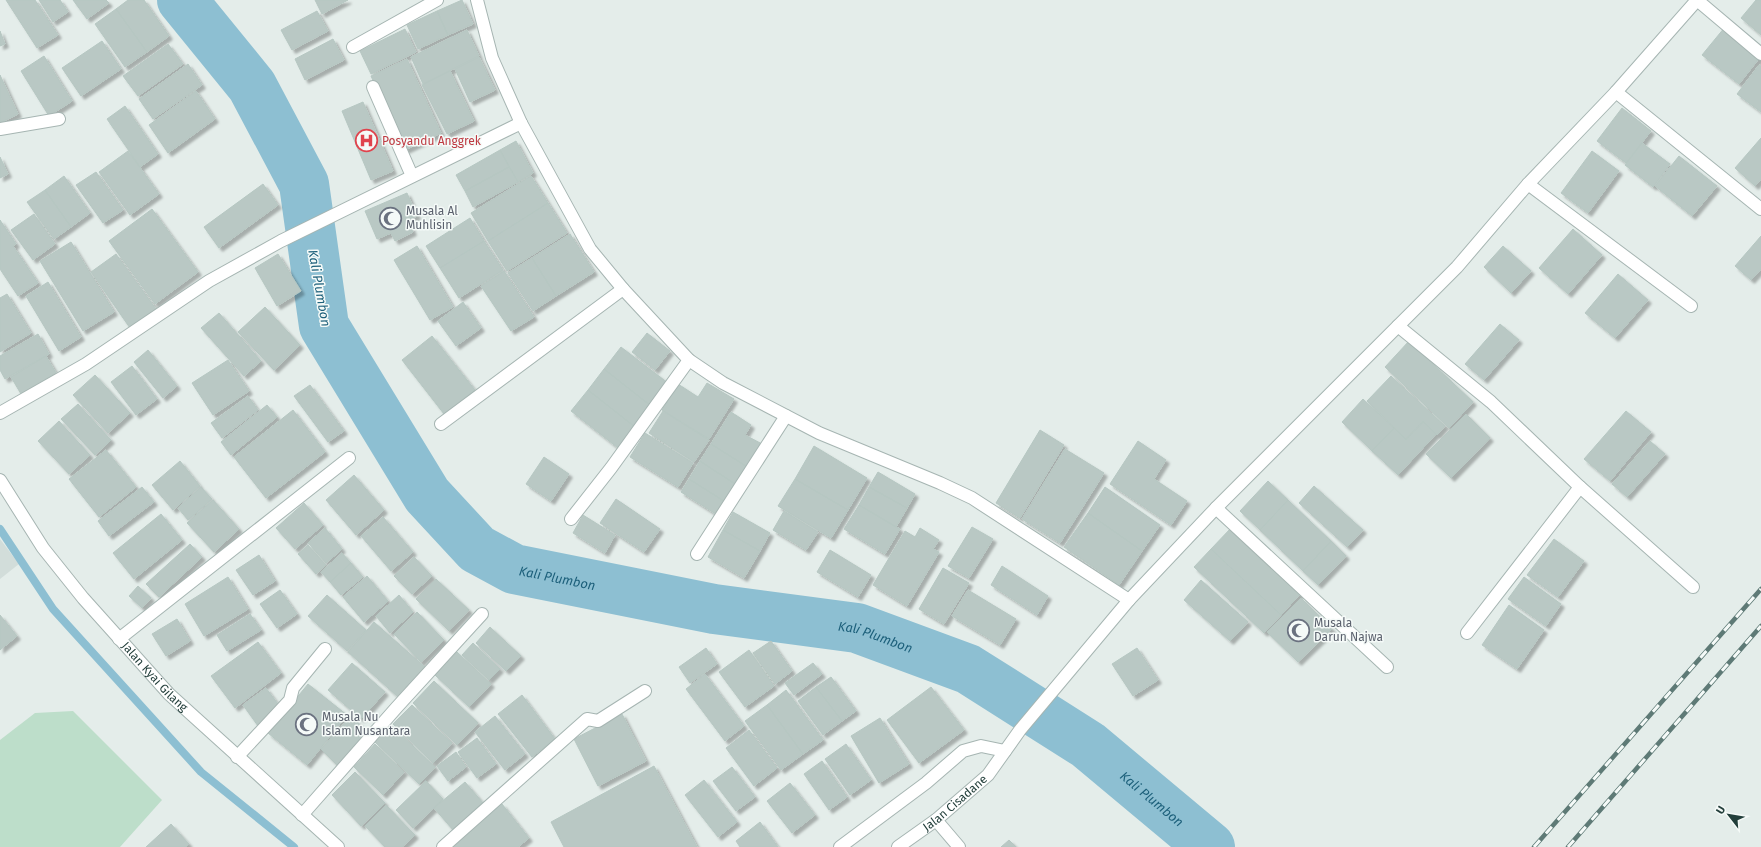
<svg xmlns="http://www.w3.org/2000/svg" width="1761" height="847" font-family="'Fira Sans',sans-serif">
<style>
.built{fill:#d2ddda}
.green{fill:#bddeca}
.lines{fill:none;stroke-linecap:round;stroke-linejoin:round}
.stream{stroke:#8dbfd2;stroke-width:8}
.river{stroke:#8dbfd2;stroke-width:50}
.building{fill:#b9c8c4;stroke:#b6c7c2;filter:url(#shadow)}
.minor-casing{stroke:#a6b5b2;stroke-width:14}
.minor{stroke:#fff;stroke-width:12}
.rail-casing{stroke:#5e7a76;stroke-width:4.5}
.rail{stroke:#f5faf8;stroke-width:3;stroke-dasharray:9;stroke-linecap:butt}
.labels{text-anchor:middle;stroke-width:3;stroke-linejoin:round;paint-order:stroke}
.health-label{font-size:12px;fill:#be3a42;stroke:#f5faf8;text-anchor:start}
.worship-label{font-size:12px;fill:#5b616d;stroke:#f5faf8;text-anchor:start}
.street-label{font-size:12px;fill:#233f3b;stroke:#f5faf8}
.water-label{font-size:13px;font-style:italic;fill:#1d607b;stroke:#f5faf8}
</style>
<defs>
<filter id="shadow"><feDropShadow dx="3.5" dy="3.5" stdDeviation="1" flood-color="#0004"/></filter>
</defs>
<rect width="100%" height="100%" fill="#e4edea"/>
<path class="built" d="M 0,539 L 19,564 L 0,579 Z"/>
<path class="green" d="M 73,711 L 162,800 L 120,847 L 0,847 L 0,740 L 35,713 Z"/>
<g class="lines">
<path class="stream" d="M 0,529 L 53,609 L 201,772 L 294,847"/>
<path class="river" id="s1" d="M 182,0 L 252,86 L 304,184 L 324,326 L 427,495 L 477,549 L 514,569 L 714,609 L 857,628 L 968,669 L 1088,745 L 1210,847"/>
</g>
<path class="building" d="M 6,0 L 35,0 L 58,35 L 37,48 Z
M 39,0 L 60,0 L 68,12 L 53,22 Z
M 73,0 L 106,0 L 109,3 L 87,19 Z
M 128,0 L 144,0 L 169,36 L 147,52 L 116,9 Z
M 315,0 L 348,0 L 322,14 Z
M 462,0 L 473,24 L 448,35 L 437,11 Z
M 1756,0 L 1761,0 L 1761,35 L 1741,18 Z
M 116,9 L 147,52 L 125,67 L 95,24 Z
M 317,11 L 328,31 L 292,50 L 281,30 Z
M 437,11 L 448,35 L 418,49 L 407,25 Z
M 1725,27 L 1761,56 L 1739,84 L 1702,55 Z
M 405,29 L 416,52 L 371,74 L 360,51 Z
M 467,30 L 479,56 L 423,84 L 411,57 Z
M 0,31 L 5,44 L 0,46 Z
M 333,39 L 344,60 L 305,80 L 295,59 Z
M 102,41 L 121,69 L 81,96 L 62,68 Z
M 168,44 L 183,64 L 138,96 L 123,76 Z
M 44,56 L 72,101 L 49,116 L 21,71 Z
M 479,57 L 495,90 L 470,102 L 455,69 Z
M 407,59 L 441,133 L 405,150 L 371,76 Z
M 188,64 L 202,85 L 153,119 L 139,99 Z
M 1759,65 L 1761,66 L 1761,112 L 1737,94 Z
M 450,71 L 474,121 L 447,134 L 422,85 Z
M 0,75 L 18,114 L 0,123 Z
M 196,91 L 215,119 L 168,153 L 149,125 Z
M 363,102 L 393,171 L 371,180 L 342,111 Z
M 125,106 L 158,154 L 140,167 L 107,119 Z
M 1622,108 L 1651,131 L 1626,163 L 1597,141 Z
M 1761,138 L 1761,179 L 1755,186 L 1735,168 Z
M 516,141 L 533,173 L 518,182 L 500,150 Z
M 1642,143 L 1670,164 L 1653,187 L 1625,165 Z
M 500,150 L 509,167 L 465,191 L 456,175 Z
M 128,151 L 159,194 L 130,215 L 99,172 Z
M 1592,151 L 1619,171 L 1588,213 L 1561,193 Z
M 1679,156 L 1717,186 L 1692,216 L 1655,186 Z
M 0,157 L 8,174 L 0,178 Z
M 509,167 L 518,182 L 473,207 L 465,191 Z
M 96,172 L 123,210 L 103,223 L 76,185 Z
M 64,176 L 90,213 L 71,227 L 45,190 Z
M 531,176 L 548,203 L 488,241 L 471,213 Z
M 263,184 L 278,205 L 219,248 L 204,227 Z
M 45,190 L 71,227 L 54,239 L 27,202 Z
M 407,193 L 417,216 L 408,220 L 413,232 L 395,241 L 391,233 L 377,239 L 365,211 Z
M 548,203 L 567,233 L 507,271 L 488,241 Z
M 152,209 L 198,272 L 155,304 L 109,241 Z
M 34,214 L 55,244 L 33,260 L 11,230 Z
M 470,218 L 484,241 L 440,268 L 426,246 Z
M 0,220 L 16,244 L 13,246 L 38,283 L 18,296 L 0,269 Z
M 1573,229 L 1602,255 L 1568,294 L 1539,268 Z
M 570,234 L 594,272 L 556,296 L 532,258 Z
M 1761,236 L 1761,269 L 1751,280 L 1735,266 Z
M 484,241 L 503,270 L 459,298 L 440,268 Z
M 71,242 L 114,312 L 83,331 L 40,261 Z
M 417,246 L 453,307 L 430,320 L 394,260 Z
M 1503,246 L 1531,271 L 1511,293 L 1484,267 Z
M 116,254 L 156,309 L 130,328 L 91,272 Z
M 278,254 L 301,291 L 277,306 L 255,268 Z
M 532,258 L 556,296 L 533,311 L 508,273 Z
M 504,271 L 534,317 L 511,331 L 481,286 Z
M 1618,274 L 1648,300 L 1615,338 L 1585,313 Z
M 48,282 L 81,337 L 59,351 L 26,296 Z
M 7,294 L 31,333 L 0,352 L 0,298 Z
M 463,302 L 481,328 L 456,346 L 438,321 Z
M 265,307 L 300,345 L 274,370 L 238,332 Z
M 219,313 L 261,361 L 244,376 L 201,328 Z
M 1500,324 L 1519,340 L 1484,380 L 1465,364 Z
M 647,333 L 670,351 L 655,370 L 632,352 Z
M 38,334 L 49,354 L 5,379 L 0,370 L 0,356 Z
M 432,336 L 475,390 L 444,414 L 402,360 Z
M 1409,341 L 1473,402 L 1449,428 L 1385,367 Z
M 621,347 L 668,383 L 651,406 L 604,369 Z
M 148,350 L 177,386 L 163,398 L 134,362 Z
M 46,356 L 56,373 L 21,394 L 11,377 Z
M 228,360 L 249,391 L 213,415 L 192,383 Z
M 132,366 L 157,399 L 136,415 L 111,382 Z
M 604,369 L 651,406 L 635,427 L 588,390 Z
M 95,375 L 130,413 L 108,433 L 73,395 Z
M 1391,376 L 1445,426 L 1437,435 L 1423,421 L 1406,439 L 1367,401 Z
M 707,383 L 734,399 L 709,439 L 662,410 L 678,384 L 698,397 Z
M 310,385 L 344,431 L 328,442 L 294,396 Z
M 588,390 L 635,427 L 618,448 L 571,411 Z
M 248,396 L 258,410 L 222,438 L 211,423 Z
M 1363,399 L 1394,428 L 1372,451 L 1342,422 Z
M 78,404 L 111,440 L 95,455 L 61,419 Z
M 267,405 L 277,417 L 231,455 L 221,442 Z
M 293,410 L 325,452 L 266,498 L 234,457 Z
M 663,411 L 709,440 L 694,462 L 649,433 Z
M 1626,411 L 1651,432 L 1610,481 L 1584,459 Z
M 731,412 L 751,425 L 745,435 L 764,445 L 749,468 L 711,444 Z
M 1466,414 L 1490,438 L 1451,478 L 1426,454 Z
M 59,421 L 90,455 L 69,474 L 38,441 Z
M 1423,422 L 1436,434 L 1398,475 L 1372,451 L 1394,428 L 1406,440 Z
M 1040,430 L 1064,445 L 1020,518 L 996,503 Z
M 645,433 L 693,463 L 678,487 L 630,457 Z
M 1138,441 L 1166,460 L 1154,479 L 1187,501 L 1171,525 L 1110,484 Z
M 1650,441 L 1665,454 L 1627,497 L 1612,484 Z
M 711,444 L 749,468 L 738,486 L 700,461 Z
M 814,446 L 867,478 L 848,510 L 795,479 Z
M 1065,449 L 1104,473 L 1060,543 L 1022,519 Z
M 106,450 L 136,487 L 99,517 L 69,479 Z
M 544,457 L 569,474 L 551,501 L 526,484 Z
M 180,461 L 200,486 L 173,510 L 152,485 Z
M 700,461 L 738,486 L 727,503 L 689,479 Z
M 878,472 L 915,494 L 907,508 L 869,487 Z
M 354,475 L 384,510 L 356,535 L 326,500 Z
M 689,479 L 727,503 L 719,516 L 681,492 Z
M 795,479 L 848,510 L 831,538 L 778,506 Z
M 1268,481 L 1288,500 L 1260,530 L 1240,511 Z
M 1314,486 L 1363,530 L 1347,547 L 1299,503 Z
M 142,487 L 154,502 L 109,536 L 98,521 Z
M 201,487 L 212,499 L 188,520 L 178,508 Z
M 869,487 L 907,508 L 896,527 L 859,505 Z
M 1105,487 L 1160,525 L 1142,551 L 1088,513 Z
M 616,499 L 660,529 L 644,552 L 600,523 Z
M 213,500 L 239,529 L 214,552 L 187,523 Z
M 1288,500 L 1331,541 L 1303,571 L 1260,530 Z
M 304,503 L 323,525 L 295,549 L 276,528 Z
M 859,505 L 900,529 L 885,554 L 844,529 Z
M 784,511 L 818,532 L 806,550 L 773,530 Z
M 733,512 L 770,533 L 760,551 L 723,530 Z
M 1088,513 L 1142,551 L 1119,585 L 1064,547 Z
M 161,514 L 182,540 L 134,579 L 113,553 Z
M 583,515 L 615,535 L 605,553 L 573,533 Z
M 383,517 L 413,552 L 391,571 L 361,536 Z
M 972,527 L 993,539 L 969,578 L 948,566 Z
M 325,528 L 342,549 L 326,563 L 308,543 Z
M 920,528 L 939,540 L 933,549 L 939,552 L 907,606 L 873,585 L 905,531 L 915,537 Z
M 1231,528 L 1300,594 L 1281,615 L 1211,549 Z
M 723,530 L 760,551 L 744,578 L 708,557 Z
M 1554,539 L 1584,561 L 1558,597 L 1527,575 Z
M 1331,541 L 1346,556 L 1318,585 L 1303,571 Z
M 190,544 L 202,557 L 159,597 L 146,584 Z
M 308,545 L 326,565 L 316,574 L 298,554 Z
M 1211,549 L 1281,615 L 1264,633 L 1194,567 Z
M 830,550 L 871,575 L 858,597 L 817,572 Z
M 342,553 L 351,563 L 330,582 L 321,572 Z
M 259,555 L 275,581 L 253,595 L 236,570 Z
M 414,557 L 432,576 L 412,594 L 394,576 Z
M 351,563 L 363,577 L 341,595 L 330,582 Z
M 1002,566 L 1048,596 L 1037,615 L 991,585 Z
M 943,568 L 969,583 L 944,624 L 919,609 Z
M 367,576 L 388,601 L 364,622 L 343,597 Z
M 228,577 L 248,609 L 204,636 L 185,604 Z
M 1524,577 L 1561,604 L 1546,626 L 1508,599 Z
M 436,579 L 469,610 L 449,631 L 416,599 Z
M 1201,580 L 1248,622 L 1230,641 L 1184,600 Z
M 138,586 L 151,598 L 142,608 L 129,596 Z
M 280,590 L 297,614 L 277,628 L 260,604 Z
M 968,590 L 1016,619 L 1000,645 L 952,616 Z
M 327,595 L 366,630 L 347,651 L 308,616 Z
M 399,595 L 413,612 L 390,633 L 376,616 Z
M 1301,598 L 1332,629 L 1298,662 L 1267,632 Z
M 1509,605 L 1544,630 L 1517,669 L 1482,645 Z
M 417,612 L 444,640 L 421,662 L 394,634 Z
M 250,614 L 261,630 L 227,651 L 217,635 Z
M 0,615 L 17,636 L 0,650 Z
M 177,619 L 190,641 L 166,656 L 152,634 Z
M 374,622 L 425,667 L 398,697 L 348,652 Z
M 490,627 L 521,656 L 506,671 L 476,643 Z
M 771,641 L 792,671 L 775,684 L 753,653 Z
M 258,642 L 281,673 L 235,708 L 211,676 Z
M 473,643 L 500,669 L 489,680 L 462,655 Z
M 706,648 L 717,664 L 690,683 L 679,667 Z
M 1137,648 L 1158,680 L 1133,696 L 1112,664 Z
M 749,650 L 774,686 L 745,707 L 719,672 Z
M 457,652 L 491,684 L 469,707 L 435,675 Z
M 352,663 L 385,692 L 361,719 L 328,690 Z
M 813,663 L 822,674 L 794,695 L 785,683 Z
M 705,674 L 744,726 L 725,741 L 686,689 Z
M 831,677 L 856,711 L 842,721 L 816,687 Z
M 434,681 L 478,723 L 457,745 L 413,703 Z
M 308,684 L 347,715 L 307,765 L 268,733 Z
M 816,687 L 842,721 L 823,735 L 798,701 Z
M 931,687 L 964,730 L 919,763 L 887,720 Z
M 266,688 L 281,708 L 258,726 L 243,705 Z
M 786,690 L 823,740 L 803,754 L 767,705 Z
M 522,695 L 555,739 L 532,757 L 498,714 Z
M 412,705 L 452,743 L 433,763 L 393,724 Z
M 767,705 L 803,754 L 781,770 L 745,721 Z
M 622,714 L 646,761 L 598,786 L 574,739 Z
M 351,716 L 369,733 L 338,766 L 321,749 Z
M 495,716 L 525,754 L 505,770 L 475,732 Z
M 880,718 L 909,764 L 879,783 L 851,736 Z
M 391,725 L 435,767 L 419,784 L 375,742 Z
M 749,730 L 777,768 L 754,786 L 726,748 Z
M 477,738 L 496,764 L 477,778 L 458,752 Z
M 375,744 L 404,772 L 383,795 L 354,767 Z
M 846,744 L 871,780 L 850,795 L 825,759 Z
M 456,752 L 466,767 L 448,781 L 437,766 Z
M 822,761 L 847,797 L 829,810 L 804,774 Z
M 654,766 L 697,847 L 564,847 L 551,822 Z
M 732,767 L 755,797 L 736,811 L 713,781 Z
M 355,772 L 385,803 L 361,826 L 332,795 Z
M 704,780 L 737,822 L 718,837 L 685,795 Z
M 426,781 L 443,799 L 413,828 L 396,810 Z
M 465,782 L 484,804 L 453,830 L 434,808 Z
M 790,783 L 815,815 L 792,833 L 767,801 Z
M 502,804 L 529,838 L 518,847 L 450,847 Z
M 386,805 L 415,835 L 402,847 L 385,847 L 365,826 Z
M 760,822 L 778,847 L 740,847 L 736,841 Z
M 171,824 L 189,844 L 186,847 L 146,847 Z
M 1009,840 L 1016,847 L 1001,847 Z"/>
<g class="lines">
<defs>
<g id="minor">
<path d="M 477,0 L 492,58 L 521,123 L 590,249 L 623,289 L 689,360 L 723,383 L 819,433 L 940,483 L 972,498 L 1129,600"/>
<path d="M 1697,0 L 1761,54"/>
<path d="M 353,47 L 437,0"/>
<path d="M 373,87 L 412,176"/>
<path d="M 1616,92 L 1761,209"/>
<path d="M 0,129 L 59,119"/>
<path d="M 1528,184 L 1691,306"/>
<path d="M 1398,326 L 1491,402 L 1580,487 L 1693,587"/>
<path d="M 0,413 L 86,364 L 209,281 L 281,241 L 521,123"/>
<path d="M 441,424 L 623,289"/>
<path id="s2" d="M 0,480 L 43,548 L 83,598 L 169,694 L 338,847"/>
<path d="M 1216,508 L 1387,667"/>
<path d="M 571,519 L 611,468 L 689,360"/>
<path d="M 697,554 L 786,416"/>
<path d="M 1467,633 L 1580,487"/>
<path d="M 119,639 L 349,458"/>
<path d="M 237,757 L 290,700 L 293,688 L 325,649"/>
<path d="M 302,815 L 397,707 L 482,614"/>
<path d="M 936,820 L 959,847"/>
<path d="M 443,847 L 587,719 L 598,721 L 645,691"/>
<path d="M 840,847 L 926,783 L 963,751 L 981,746 L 1005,751"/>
<path id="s3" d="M 898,847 L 936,820 L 988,775 L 1020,730 L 1129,600 L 1216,508 L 1457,267 L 1528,184 L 1616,92 L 1697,0"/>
</g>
</defs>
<use href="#minor" class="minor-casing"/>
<use href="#minor" class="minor"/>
<defs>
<path id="rail" d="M 1534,847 L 1761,589
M 1568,847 L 1761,626"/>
</defs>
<use href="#rail" class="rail-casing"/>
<use href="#rail" class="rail"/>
</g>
<defs>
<symbol id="hospital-ring" viewBox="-11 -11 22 22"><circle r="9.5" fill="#f5faf8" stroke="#e0444e" stroke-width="1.5"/><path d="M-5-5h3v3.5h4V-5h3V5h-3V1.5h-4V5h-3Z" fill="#e0444e"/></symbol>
<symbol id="mosque-ring" viewBox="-11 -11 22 22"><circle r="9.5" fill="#f5faf8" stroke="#6b7280" stroke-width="1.5"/><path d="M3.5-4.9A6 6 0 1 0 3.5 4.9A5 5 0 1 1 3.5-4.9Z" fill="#6b7280"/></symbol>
</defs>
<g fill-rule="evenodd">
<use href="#hospital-ring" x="354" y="128" width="25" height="25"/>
<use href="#mosque-ring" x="378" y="206" width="25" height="25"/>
<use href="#mosque-ring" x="1286" y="618" width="25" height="25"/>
<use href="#mosque-ring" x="294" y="712" width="25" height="25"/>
</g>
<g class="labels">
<g class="health-label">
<text x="382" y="145">Posyandu Anggrek</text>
</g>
<g class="worship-label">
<text x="406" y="215">Musala Al<tspan x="406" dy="14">Muhlisin</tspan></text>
<text x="1314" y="627">Musala<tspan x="1314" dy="14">Darun Najwa</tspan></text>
<text x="322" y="721">Musala Nu<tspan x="322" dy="14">Islam Nusantara</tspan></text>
</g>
<g class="street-label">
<text dy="4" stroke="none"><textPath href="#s2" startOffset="251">Jalan Kyai Gilang</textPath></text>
<text dy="4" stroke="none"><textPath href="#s3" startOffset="72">Jalan Cisadane</textPath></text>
</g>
<g class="water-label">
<text transform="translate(320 288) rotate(80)" y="5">Kali Plumbon</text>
<text dy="5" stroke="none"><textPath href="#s1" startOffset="723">Kali Plumbon</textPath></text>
<text dy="5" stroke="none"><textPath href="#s1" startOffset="1047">Kali Plumbon</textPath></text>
<text dy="5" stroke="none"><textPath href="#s1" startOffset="1371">Kali Plumbon</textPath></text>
</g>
</g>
<g transform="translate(1729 815) rotate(301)" stroke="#f5faf8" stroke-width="3" paint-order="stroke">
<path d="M0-3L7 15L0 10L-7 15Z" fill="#233f3b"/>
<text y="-6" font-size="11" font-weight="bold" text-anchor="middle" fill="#233f3b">U</text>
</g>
</svg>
